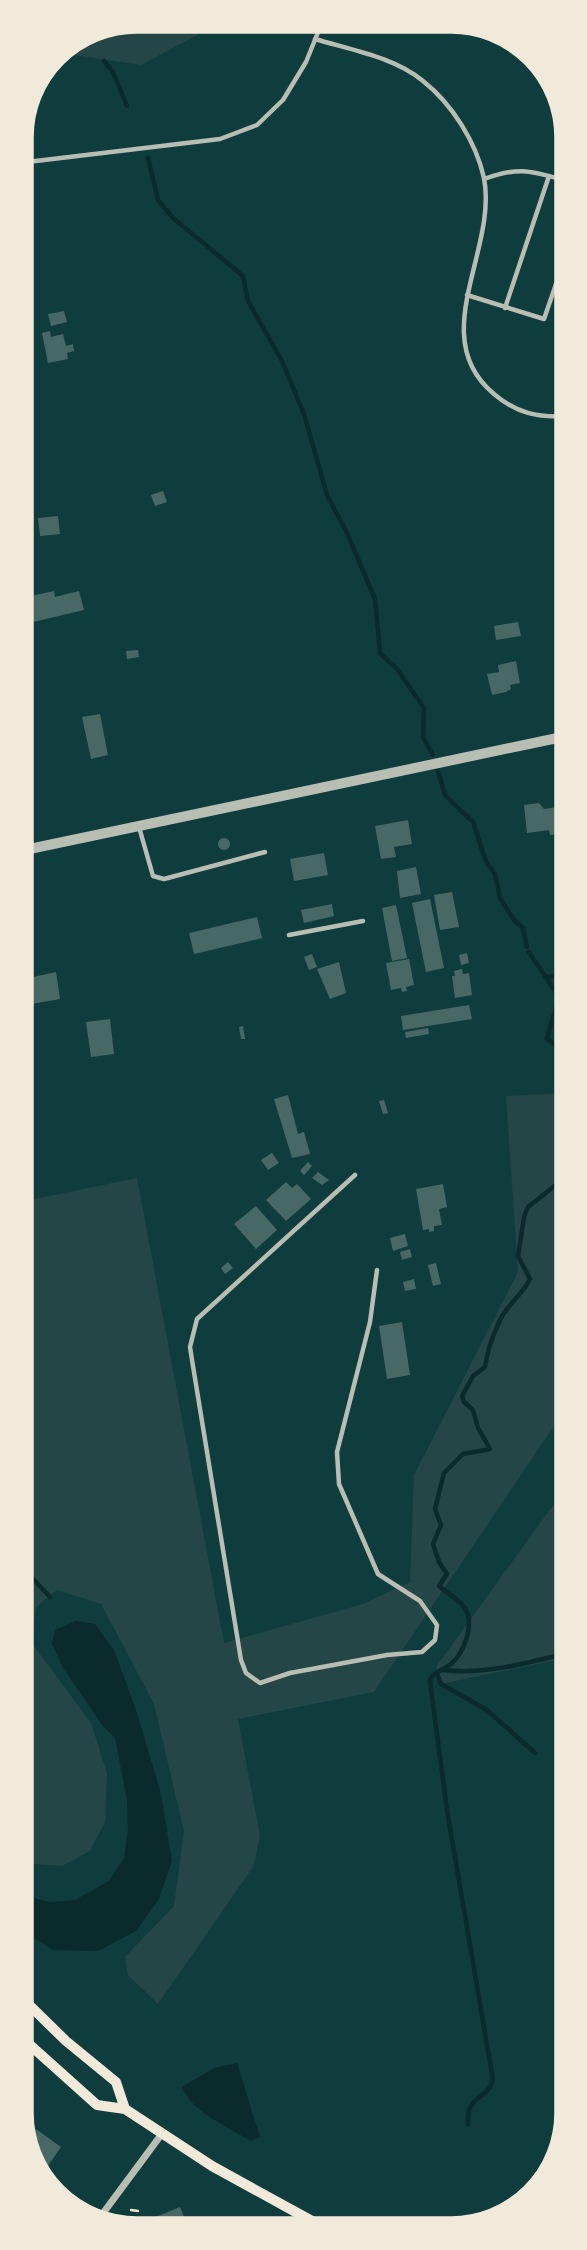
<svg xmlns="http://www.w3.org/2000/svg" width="587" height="2250" font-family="Georgia,serif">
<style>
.green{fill:#244646}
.water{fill:#0a2a2b}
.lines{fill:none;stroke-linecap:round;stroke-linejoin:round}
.stream{stroke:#0a2a2b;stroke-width:4.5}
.building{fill:#486865}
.path{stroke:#f1e9da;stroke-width:2.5}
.service{stroke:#b8beb3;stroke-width:4.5}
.minor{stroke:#b8beb3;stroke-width:7}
.tertiary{stroke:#b8beb3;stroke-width:10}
.secondary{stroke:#f1e9da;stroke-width:10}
.rim{fill:none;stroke:#f1e9da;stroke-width:3.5}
</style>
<rect width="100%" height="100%" fill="#0f3d3e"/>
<path class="green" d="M 214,26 L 141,65 L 61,53 L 53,56 L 92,28 Z
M 567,1093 L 567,1407 L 374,1692 L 238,1719 L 260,1836 L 253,1867 L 158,2004 L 128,1975 L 125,1957 L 174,1906 L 184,1831 L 154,1704 L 101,1604 L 57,1590 L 36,1607 L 31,1642 L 91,1723 L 107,1773 L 105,1822 L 90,1851 L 62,1866 L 34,1864 L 20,1857 L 20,1202 L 137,1178 L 224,1643 L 363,1604 L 410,1582 L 414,1475 L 518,1272 L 506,1096 Z
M 567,1486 L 567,1658 L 440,1684 L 436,1667 Z"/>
<path class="water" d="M 76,1621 L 95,1624 L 114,1650 L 136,1710 L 161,1794 L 172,1861 L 159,1899 L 136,1931 L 98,1951 L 53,1950 L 20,1929 L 20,1894 L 49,1902 L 75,1900 L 109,1881 L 124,1858 L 128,1830 L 127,1800 L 115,1738 L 103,1726 L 63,1668 L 52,1644 L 55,1630 Z
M 237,2063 L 260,2137 L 251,2141 C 228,2127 193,2113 182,2087 L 214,2068 Z"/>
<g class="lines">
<path class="stream" d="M 86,32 L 91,37
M 104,61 L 113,72 L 127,106
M 148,158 L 158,200 L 173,218 L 243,276 L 248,301 L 282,361 L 304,414 L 327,495 L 347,533 L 375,599 L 380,653 L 397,669 L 424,708 L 423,737 L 433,755
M 438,771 L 445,795 L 473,822 L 486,862 L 495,874 L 500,898 L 514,920 L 523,928 L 527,947
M 529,952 L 559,997 L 547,1038 L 562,1052 L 557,1063 L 557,1076
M 546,977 L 567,974
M 557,1070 L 567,1067
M 558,1088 L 557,1095 L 567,1101
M 20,1565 L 50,1597
M 443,1670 C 484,1675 528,1663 567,1653
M 437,1673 L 441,1684 L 487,1710 L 535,1753
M 468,2124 C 466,2093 488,2101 493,2080 L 447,1810 L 430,1681 C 432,1672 443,1670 451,1664 C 464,1653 475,1624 465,1608 C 459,1599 447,1593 439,1586 L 447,1574 L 439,1562 L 433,1544 L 441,1525 L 435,1509 L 444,1473 L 463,1454 L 490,1449 L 478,1428 L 473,1410 L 464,1402 L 462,1396 L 473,1376 L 485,1367 C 487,1351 493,1335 500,1320 C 507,1305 523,1294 530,1279 L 518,1256 L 524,1217 L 528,1207 L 567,1176"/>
</g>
<path class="building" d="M 64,311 L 67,322 L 51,326 L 48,314 Z
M 50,331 L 51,337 L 63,334 L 66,346 L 73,344 L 74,351 L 67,353 L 68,359 L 48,363 L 42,333 Z
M 20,487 L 24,487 L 29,518 L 20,519 Z
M 163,491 L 167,502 L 155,506 L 151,495 Z
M 58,516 L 60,534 L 40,536 L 38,518 Z
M 562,588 L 567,588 L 567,603 L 565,604 Z
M 54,591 L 55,597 L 79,591 L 84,610 L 33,622 L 26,597 Z
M 518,622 L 521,636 L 496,640 L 494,626 Z
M 138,650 L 139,657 L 127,659 L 126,651 Z
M 516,661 L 520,683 L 510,685 L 511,689 L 506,692 L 492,695 L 487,674 L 499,672 L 498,665 Z
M 100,714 L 108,755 L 91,759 L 82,717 Z
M 539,803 L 544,809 L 558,807 L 559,814 L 567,813 L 567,827 L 560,828 L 561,834 L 550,835 L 549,830 L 527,833 L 524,805 Z
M 408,820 L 412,844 L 394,847 L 396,857 L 381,859 L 375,826 Z
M218 844a6 6 0 1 1 12 0a6 6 0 1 1-12 0Z
M 324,853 L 328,875 L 294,881 L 290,859 Z
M 416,867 L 421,894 L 400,898 L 397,871 Z
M 452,892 L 459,927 L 440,930 L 434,895 Z
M 430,899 L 444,968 L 426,972 L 412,903 Z
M 332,904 L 334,916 L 304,923 L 301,910 Z
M 396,905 L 407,958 L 392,961 L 382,908 Z
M 257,917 L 262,938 L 194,954 L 189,933 Z
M 467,953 L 469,963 L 461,965 L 459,955 Z
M 312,954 L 317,967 L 309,970 L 304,957 Z
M 409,959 L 414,985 L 406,987 L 407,991 L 402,992 L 401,988 L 391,990 L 386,963 Z
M 339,962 L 346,993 L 330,999 L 317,969 Z
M 462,969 L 463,974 L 469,973 L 472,995 L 455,998 L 452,976 L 455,976 L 454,971 Z
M 56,972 L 60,999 L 20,1006 L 20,980 Z
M 469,1005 L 472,1019 L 403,1030 L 401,1016 Z
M 110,1019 L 114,1054 L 91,1057 L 86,1022 Z
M 30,1020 L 31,1033 L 20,1034 L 20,1022 Z
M 243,1026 L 245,1039 L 241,1039 L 239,1027 Z
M 428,1028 L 429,1034 L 406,1038 L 405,1032 Z
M 288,1095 L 298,1134 L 304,1132 L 310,1154 L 292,1158 L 274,1099 Z
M 384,1100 L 388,1113 L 383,1114 L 379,1101 Z
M 272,1153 L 279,1163 L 268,1170 L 261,1160 Z
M 308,1162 L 312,1166 L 304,1175 L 300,1171 Z
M 318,1172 L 329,1180 L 322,1185 L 312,1178 Z
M 286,1182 L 292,1188 L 297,1184 L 311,1199 L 286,1221 L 266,1200 Z
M 443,1184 L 447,1207 L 439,1209 L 442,1225 L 434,1226 L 434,1231 L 429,1232 L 429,1229 L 423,1230 L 416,1189 Z
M 256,1206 L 277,1230 L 256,1249 L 234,1224 Z
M 405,1234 L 408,1246 L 393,1251 L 390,1238 Z
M 410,1249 L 412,1257 L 402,1260 L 400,1252 Z
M 228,1262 L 233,1268 L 225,1274 L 221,1268 Z
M 436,1263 L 441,1284 L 433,1286 L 428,1265 Z
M 414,1279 L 416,1289 L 405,1291 L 403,1282 Z
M 402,1322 L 410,1375 L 387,1379 L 379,1326 Z
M 36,2129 L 61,2147 L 41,2176 L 27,2143 Z
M 180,2207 L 189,2229 L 132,2228 L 139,2224 Z"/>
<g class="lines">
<path class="path" d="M 131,2210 L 138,2211"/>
<path class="service" d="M 475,23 L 540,61
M 315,39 C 351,50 394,57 423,81 C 452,104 476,142 484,178 C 498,250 425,337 494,394 C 516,413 538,418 567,416
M 19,163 L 220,139 L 257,125 L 283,100 L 306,62 L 321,25
M 484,179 C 520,166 531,171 567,181
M 467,295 L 544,319 L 567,252
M 505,308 L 549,176
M 139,827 L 153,876 L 164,879 L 265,852
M 289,935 L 363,921
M 355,1175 L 197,1319 L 190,1347 L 192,1360 L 241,1660 L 246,1673 L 260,1683 L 290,1673 L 387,1655 L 422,1652 L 435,1640 L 437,1625 L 420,1601 L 378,1574 L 339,1484 L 337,1452 L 370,1322 L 377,1270"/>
<path class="minor" d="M 98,2220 L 161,2135"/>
<path class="tertiary" d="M 20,851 L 567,736"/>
<path class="secondary" d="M 20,1996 L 66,2041 L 116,2082 L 125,2109
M 20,2036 L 97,2105 L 125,2109 L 212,2166 L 312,2221 L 334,2229"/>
</g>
<path d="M0 0H587V2250H0ZM137 32H451A105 105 0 0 1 556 137V2113A105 105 0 0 1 451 2218H137A105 105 0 0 1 32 2113V137A105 105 0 0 1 137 32Z" fill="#f1e9da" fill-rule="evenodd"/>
<path class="rim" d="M137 32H451A105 105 0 0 1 556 137V2113A105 105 0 0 1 451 2218H137A105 105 0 0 1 32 2113V137A105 105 0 0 1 137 32Z"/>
</svg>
